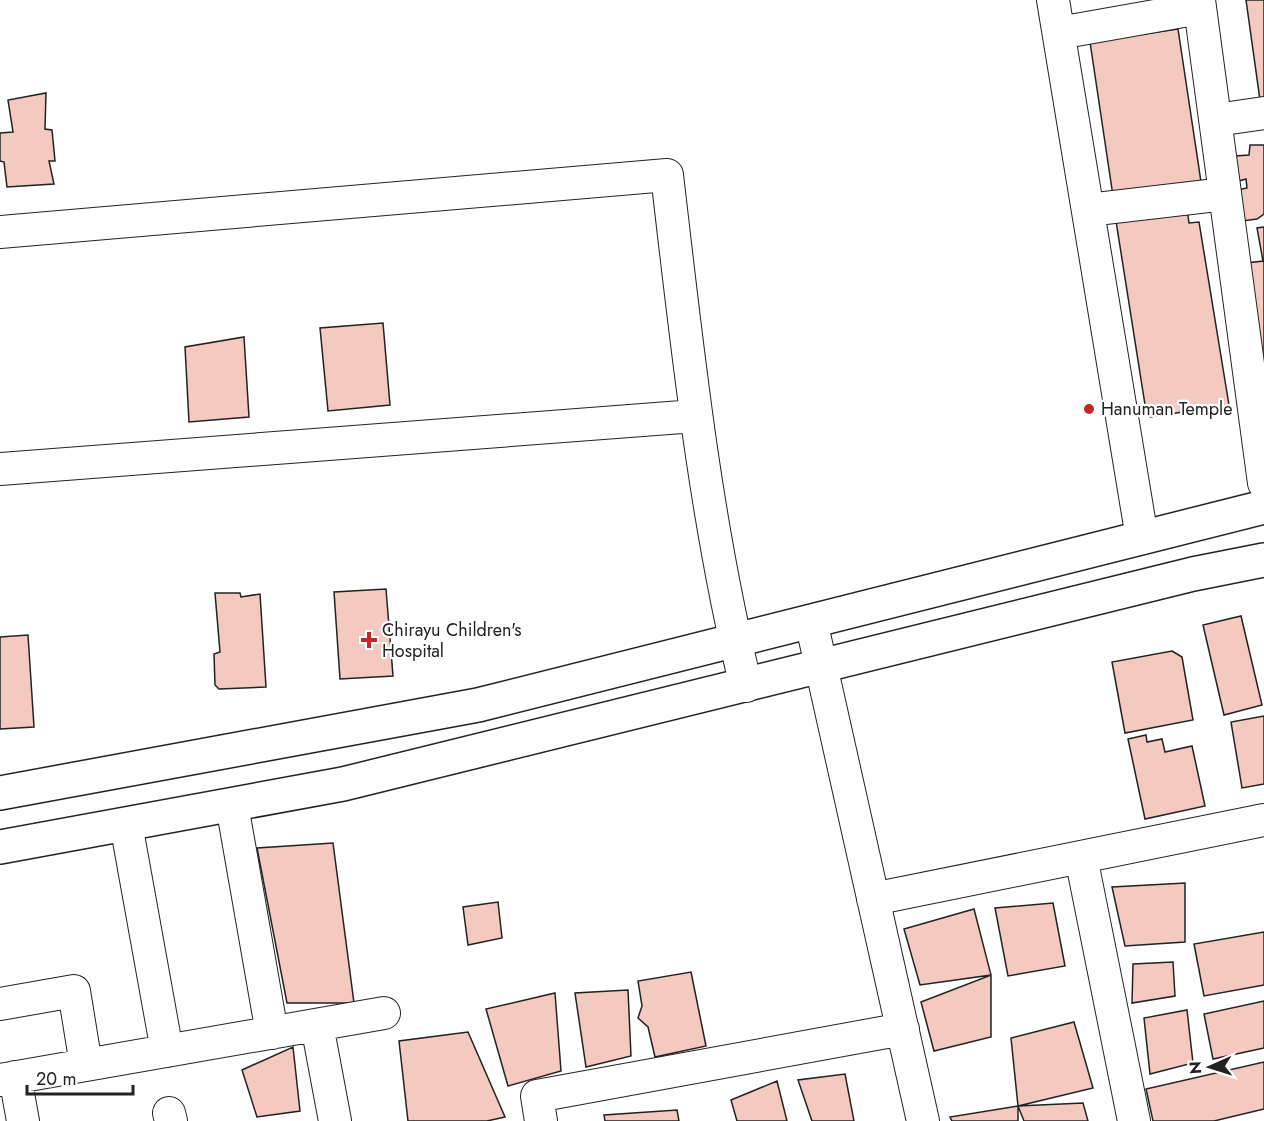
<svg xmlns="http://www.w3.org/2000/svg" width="1264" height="1121" font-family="Jost,sans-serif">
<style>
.building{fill:#f3c9c0;stroke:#222;stroke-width:1.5}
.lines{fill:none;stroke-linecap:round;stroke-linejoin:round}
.street-casing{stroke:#222;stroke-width:34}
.secondary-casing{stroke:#222;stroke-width:36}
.street{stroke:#fff;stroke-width:32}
.secondary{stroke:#fff;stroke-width:33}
.poi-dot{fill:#c62828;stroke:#fff;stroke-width:2}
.labels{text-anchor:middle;stroke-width:4.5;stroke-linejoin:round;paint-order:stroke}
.poi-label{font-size:18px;fill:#222;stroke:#fff;text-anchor:start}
</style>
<rect width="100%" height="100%" fill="#fff"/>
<path class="building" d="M 1246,0 L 1264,0 L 1264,99 L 1260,100 Z
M 1178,29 L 1201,182 L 1113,196 L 1090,42 Z
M 46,93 L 45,129 L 52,130 L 55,161 L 49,161 L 54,184 L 7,187 L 4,162 L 0,161 L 0,133 L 13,132 L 8,100 Z
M 1250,145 L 1264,145 L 1264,214 L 1257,219 L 1242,221 L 1233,191 L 1247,188 L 1246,179 L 1239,181 L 1235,156 L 1249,155 Z
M 1187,209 L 1189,223 L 1199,222 L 1229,405 L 1150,417 L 1146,411 L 1116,221 Z
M 1264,227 L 1264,371 L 1246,263 L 1263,261 L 1257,228 Z
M 383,323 L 390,405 L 328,411 L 320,328 Z
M 244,337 L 249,417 L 189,422 L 185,347 Z
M 386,589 L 393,676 L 340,679 L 334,592 Z
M 215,593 L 240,593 L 241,597 L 260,594 L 266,687 L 219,689 L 215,685 L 214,654 L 220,652 Z
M 1241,616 L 1262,705 L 1224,715 L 1203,625 Z
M 28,635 L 34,727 L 0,729 L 0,637 Z
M 1172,651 L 1182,657 L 1193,720 L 1125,733 L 1112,662 Z
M 1264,716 L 1264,784 L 1242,788 L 1231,722 Z
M 1146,735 L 1147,742 L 1162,739 L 1165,752 L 1192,746 L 1205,806 L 1145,819 L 1128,739 Z
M 333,843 L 354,1003 L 287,1003 L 257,848 Z
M 1185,883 L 1185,942 L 1125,946 L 1112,887 Z
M 498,902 L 502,938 L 468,945 L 463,907 Z
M 1053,903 L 1065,966 L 1008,976 L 995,908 Z
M 974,909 L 991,975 L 920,985 L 904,929 Z
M 1264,932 L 1264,985 L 1204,996 L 1194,944 Z
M 1173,962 L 1175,996 L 1132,1003 L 1133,964 Z
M 691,972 L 706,1046 L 655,1057 L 648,1027 L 638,1018 L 642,1006 L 638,981 Z
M 991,975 L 991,1037 L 934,1051 L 921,1002 Z
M 628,990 L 631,1056 L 586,1067 L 575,993 Z
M 555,993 L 561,1071 L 508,1086 L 486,1009 Z
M 1264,1001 L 1264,1048 L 1213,1059 L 1204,1014 Z
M 1187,1010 L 1193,1063 L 1150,1074 L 1144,1018 Z
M 1074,1022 L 1093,1088 L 1018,1106 L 1011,1038 Z
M 468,1032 L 505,1117 L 487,1121 L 408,1121 L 399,1041 Z
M 293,1047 L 300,1111 L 257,1117 L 242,1070 Z
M 1264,1062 L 1264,1109 L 1214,1121 L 1153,1121 L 1146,1089 Z
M 845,1074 L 854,1121 L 812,1121 L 798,1080 Z
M 777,1081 L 787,1121 L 737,1121 L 731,1100 Z
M 1083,1103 L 1088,1121 L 1024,1121 L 1018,1106 Z
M 1018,1106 L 1018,1121 L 952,1121 L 950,1117 Z
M 677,1110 L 679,1121 L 605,1121 L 604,1115 Z"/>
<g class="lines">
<defs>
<path id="street" d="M 1053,0 L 1142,538
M 1199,0 L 1264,483
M 1059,33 L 1200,8
M 1216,120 L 1264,113
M 1088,210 L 1225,194
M 0,232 L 667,175 C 687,346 705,519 746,686
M 0,469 L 695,416
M 811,621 L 923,1121
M 232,805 L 272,1033
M 126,824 L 167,1051
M 1081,857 L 1134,1121
M 873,899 L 1264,820
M 0,1004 L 74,991 L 86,1065
M 317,1025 L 335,1121
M 15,1077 L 23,1121
M 0,1080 L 384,1013
M 169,1113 L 171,1121
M 541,1121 L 537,1096 L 903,1029"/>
<path id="secondary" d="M 0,793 L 478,705 L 1264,507
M 0,847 L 343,784 L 1193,574 L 1264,560"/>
</defs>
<use href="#street" class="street-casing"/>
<use href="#secondary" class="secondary-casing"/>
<use href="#street" class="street"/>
<use href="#secondary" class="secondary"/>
</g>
<g class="poi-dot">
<circle cx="1089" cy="409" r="6"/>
<path d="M366 631h6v6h6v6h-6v6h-6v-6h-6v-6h6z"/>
</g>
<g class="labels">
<g class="poi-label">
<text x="1101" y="415">Hanuman Temple</text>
<text x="382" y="636">Chirayu Children's<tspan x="382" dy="21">Hospital</tspan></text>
</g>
</g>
<g transform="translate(1210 1067) rotate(267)" stroke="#ffffff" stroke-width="4.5" paint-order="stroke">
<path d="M0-4.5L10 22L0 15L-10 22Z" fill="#222222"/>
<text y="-9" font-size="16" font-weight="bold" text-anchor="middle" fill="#222222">N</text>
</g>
<path d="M27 1085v9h106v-9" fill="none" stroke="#222222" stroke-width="3"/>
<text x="36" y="1085" font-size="18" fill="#222222" stroke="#ffffff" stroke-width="4.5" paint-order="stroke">20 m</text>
</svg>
